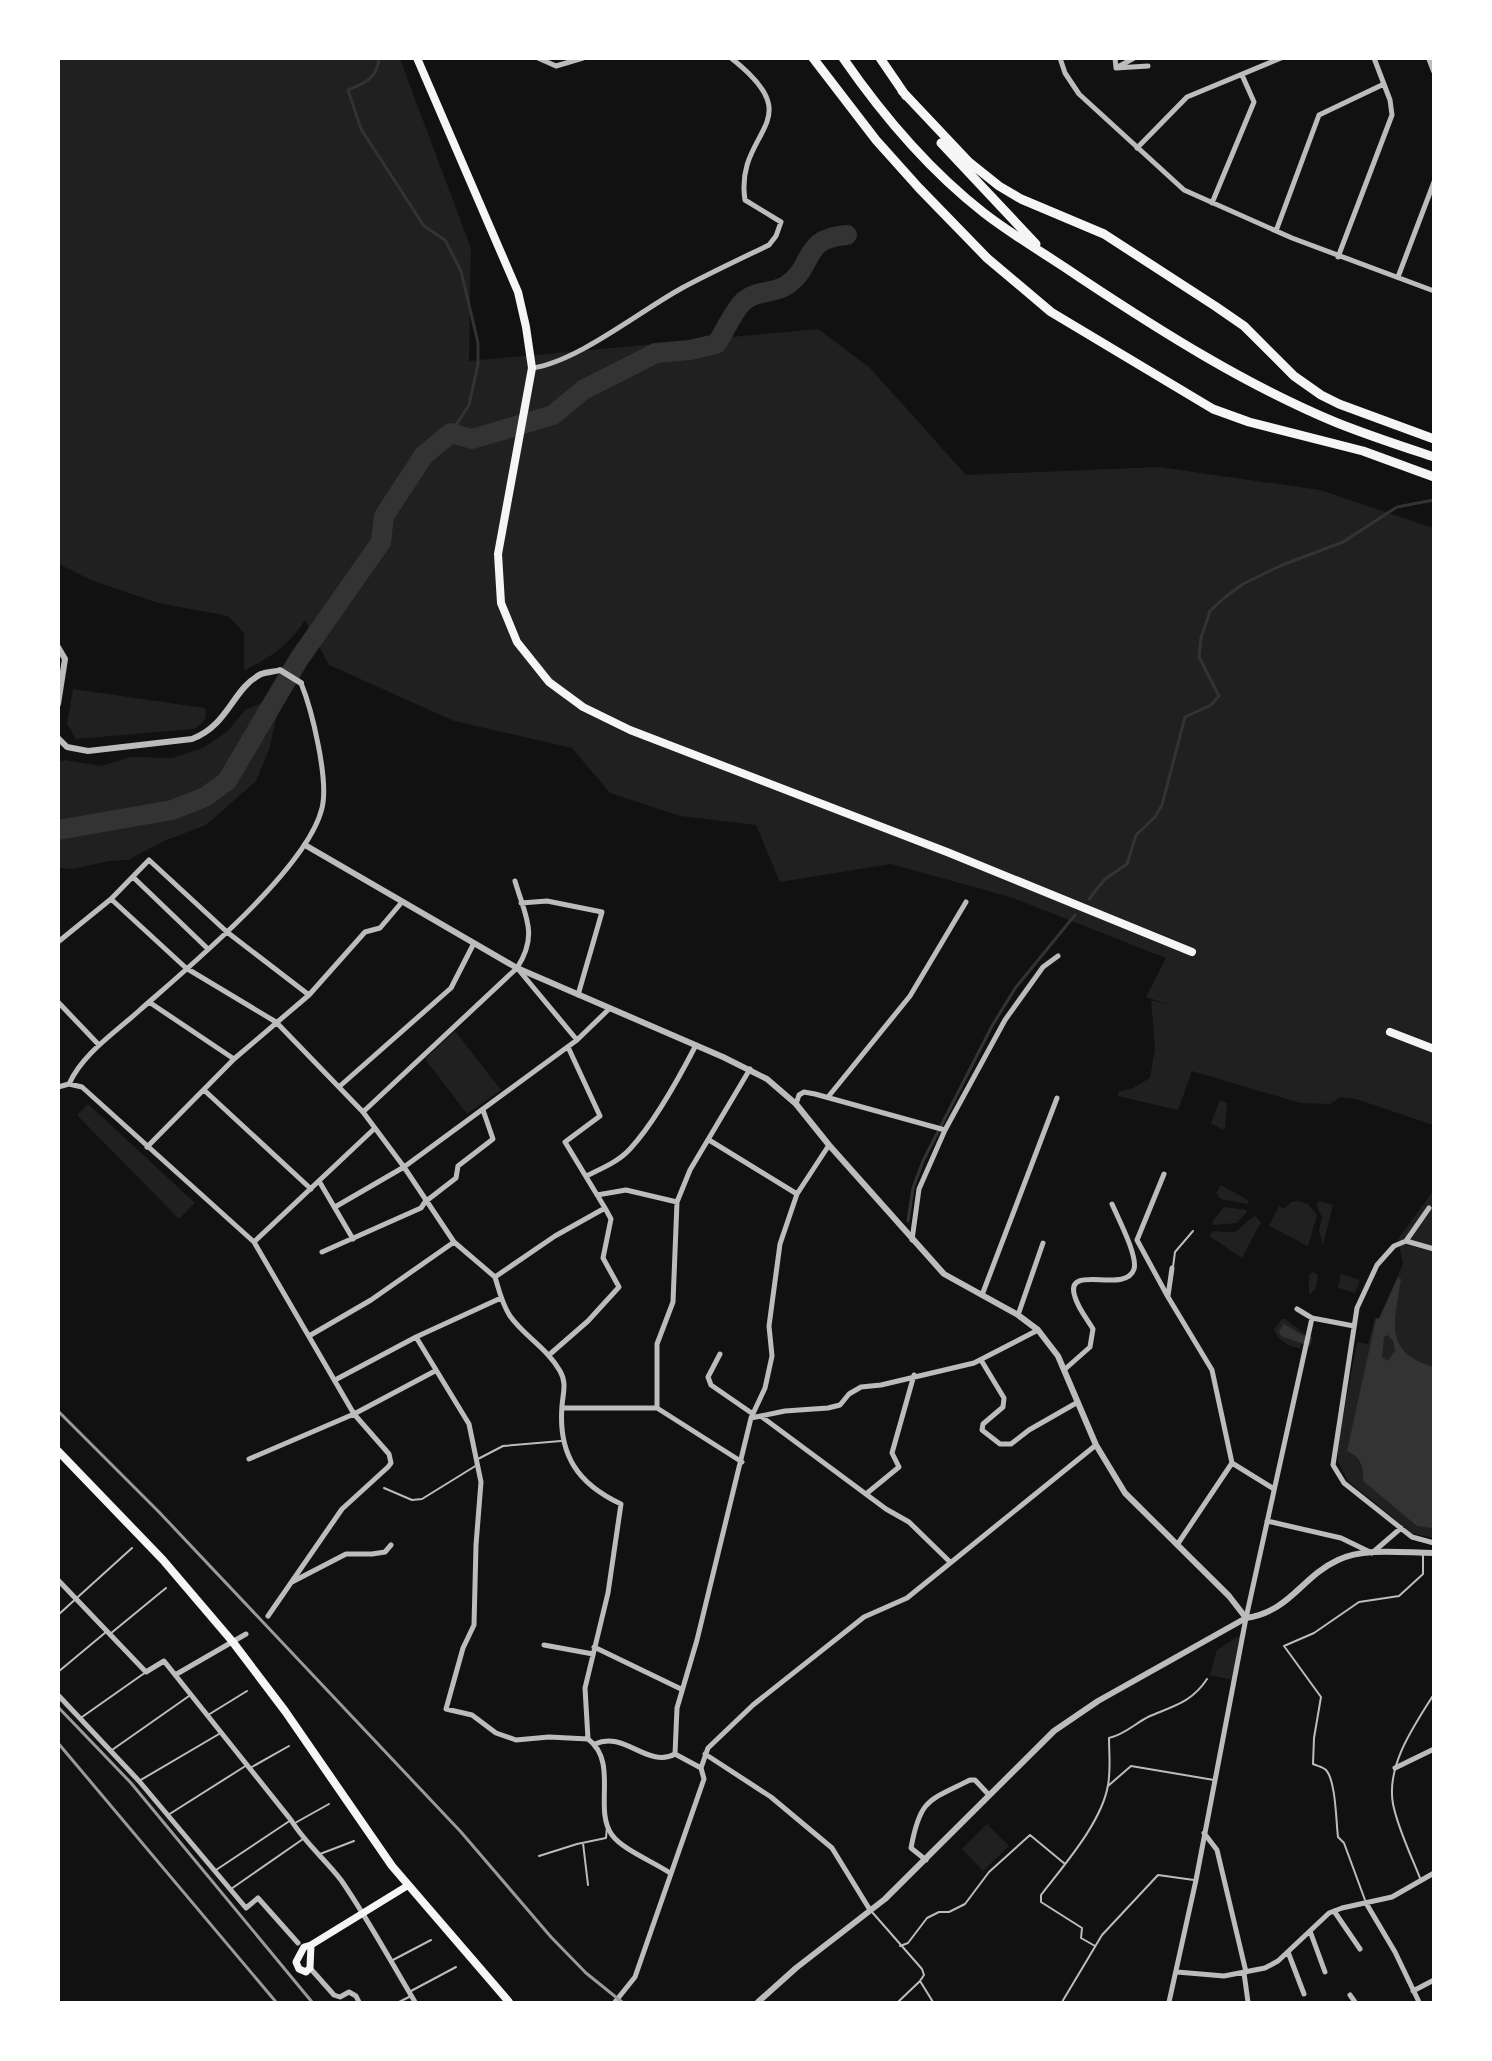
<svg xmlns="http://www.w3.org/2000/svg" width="1492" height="2061" font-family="Manrope,sans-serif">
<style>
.green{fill:#202020}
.water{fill:#333;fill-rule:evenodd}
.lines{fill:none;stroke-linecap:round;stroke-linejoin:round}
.stream{stroke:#333;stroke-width:3}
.river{stroke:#333;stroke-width:20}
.service{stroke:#bcbcbc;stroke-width:2}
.minor{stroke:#bcbcbc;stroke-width:5}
.tertiary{stroke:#bcbcbc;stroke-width:6}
.secondary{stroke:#f5f5f5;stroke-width:7}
.primary{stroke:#f5f5f5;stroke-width:8}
.trunk{stroke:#f5f5f5;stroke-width:8}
.motorway{stroke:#f5f5f5;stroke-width:9}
.rail{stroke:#9a9a9a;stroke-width:3}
</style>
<rect width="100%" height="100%" fill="#111"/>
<path class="green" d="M 58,59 L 400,59 L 471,248 L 469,361 L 818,329 L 870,368 L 966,475 L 1159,467 L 1320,490 L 1433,528 L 1433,1125 L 1356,1099 L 1341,1097 L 1330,1104 L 1300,1103 L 1192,1071 L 1178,1110 L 1118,1096 L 1118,1092 L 1133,1088 L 1150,1078 L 1155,1048 L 1151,1000 L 1173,1006 L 1146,997 L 1166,958 L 1010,897 L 891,864 L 780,882 L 756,825 L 680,816 L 610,793 L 572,748 L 454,721 L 329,665 L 305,620 C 290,644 271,658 244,670 L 244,633 L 228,616 L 158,603 L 91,580 L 59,564 Z
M 73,689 L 205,708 C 208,719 203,724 194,729 L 76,739 L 67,724 Z
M 266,701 L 278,711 L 269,750 L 256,781 L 206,825 L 164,841 L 128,860 L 109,861 L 73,869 L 59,868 L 59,762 L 65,760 L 102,766 L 131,757 L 172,758 L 203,748 L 228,731 L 245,710 Z
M 455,1031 L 501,1090 L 467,1114 L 425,1059 Z
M 1220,1100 L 1227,1103 L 1225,1129 L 1223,1130 L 1211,1123 Z
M 88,1104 L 195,1203 L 179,1219 L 77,1115 Z
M 1221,1185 L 1248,1200 L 1248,1204 L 1221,1199 L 1216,1193 Z
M 1433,1191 L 1433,1538 L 1412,1533 L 1348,1481 L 1338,1462 L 1338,1444 L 1357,1342 L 1368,1344 L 1375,1318 L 1379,1318 L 1403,1264 L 1398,1239 Z
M 1298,1201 L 1308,1204 L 1317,1215 L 1308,1246 L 1269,1226 L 1279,1206 L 1284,1209 L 1291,1202 Z
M 1319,1201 L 1333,1205 L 1323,1245 L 1319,1231 L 1322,1217 L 1316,1205 Z
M 1224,1207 L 1246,1210 L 1247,1212 L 1237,1223 L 1214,1225 L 1212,1222 Z
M 1255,1216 L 1261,1222 L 1242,1258 L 1209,1236 L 1213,1231 C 1246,1234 1232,1231 1255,1216 Z
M 1313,1272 L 1318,1275 L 1316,1288 L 1311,1294 L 1309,1293 L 1309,1275 Z
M 1341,1274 L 1360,1280 L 1355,1293 L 1338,1288 Z
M 1282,1319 L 1285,1319 L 1305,1334 L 1300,1348 C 1290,1348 1276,1338 1274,1329 Z
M 1242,1634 L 1233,1680 L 1210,1675 L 1217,1650 Z
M 987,1824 L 1009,1846 L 983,1871 L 962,1849 Z"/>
<path class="water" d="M 1398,1277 L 1401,1279 C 1395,1322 1382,1351 1433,1367 L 1433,1528 L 1417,1526 L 1363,1481 C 1364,1467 1361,1457 1347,1451 L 1376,1319 L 1379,1319 ZM 1388,1335 L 1393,1341 L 1395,1351 L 1388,1361 L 1382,1357 L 1384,1337 Z
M 1284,1324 L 1302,1335 L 1312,1337 L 1310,1346 L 1281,1336 L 1279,1331 Z"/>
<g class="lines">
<path class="stream" d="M 379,58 C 377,79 365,83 348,90 L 361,129 L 424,226 L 445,240 L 461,271 L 478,343 L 478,364 L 469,405 L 451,433
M 1089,899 L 1105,879 L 1127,864 L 1136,835 L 1155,817 L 1162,805 L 1185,717 L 1211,705 L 1219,696 L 1199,657 L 1201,638 L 1210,611 L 1224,598 L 1243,584 L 1282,565 L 1343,542 L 1397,507 L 1434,500
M 908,1221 L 913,1188 L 923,1161 L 992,1026 L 1016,987 L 1075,915"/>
<path class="river" d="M 58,830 L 172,810 L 205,797 L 227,781 L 299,659 L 381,542 L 384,516 L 424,455 L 451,433 L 472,439 L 553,415 L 583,390 L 656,353 L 690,350 L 716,344 C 725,332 734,309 744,301 C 756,290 774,294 787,285 C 815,266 801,238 847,235"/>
<path class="service" d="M 1173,1267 L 1175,1252 L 1193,1231
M 478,1459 L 503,1446 L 561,1441
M 384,1488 L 412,1500 L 422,1499 L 477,1465
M 58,1615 L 132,1548
M 110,1634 L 166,1588
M 58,1672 L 106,1632
M 208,1715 L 247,1691
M 82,1717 L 146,1672
M 112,1750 L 189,1696
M 250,1768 L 289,1746
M 139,1781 L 219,1734
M 1108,1786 L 1131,1766 L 1214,1780
M 168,1815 L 247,1765
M 295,1823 L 329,1804
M 583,1843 L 588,1885
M 320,1854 L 354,1841
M 539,1856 L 577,1844 L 606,1838 L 607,1827
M 216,1870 L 291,1820
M 1420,1878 C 1411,1855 1398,1829 1393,1804 C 1386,1765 1414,1726 1434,1694
M 231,1889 L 303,1839
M 1365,1900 L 1344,1843 L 1338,1837 C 1336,1822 1336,1781 1326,1770 C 1323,1767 1317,1766 1313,1764 L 1314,1738 L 1321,1697 L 1284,1646 L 1314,1633 L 1359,1602 L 1399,1596 L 1423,1574 L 1423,1553
M 872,1912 L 922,1969 L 924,1975 L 920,1981 L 933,2002
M 900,1946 L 908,1943 L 927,1918 L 939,1912 L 949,1912 L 965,1904 L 989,1872 L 1030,1835 L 1065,1864
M 1095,1946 L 1081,1938 L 1082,1928 L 1041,1902 L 1041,1895 C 1064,1865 1102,1822 1108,1785 C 1111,1770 1109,1753 1109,1738 C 1126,1734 1135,1723 1150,1716 C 1174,1706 1192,1702 1207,1679
M 391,1961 L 431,1940
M 411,1991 L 456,1967
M 399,2002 L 411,1996
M 898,2002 L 920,1981
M 1062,2002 L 1102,1935 L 1158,1875 L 1194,1880"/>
<path class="minor" d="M 538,58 L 556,66 L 583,58
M 1060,58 L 1065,73 L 1079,94 L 1184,190 L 1292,238 L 1434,291
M 1115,58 L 1116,68 L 1134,58
M 1116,68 L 1148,66
M 1137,148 L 1187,97 L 1281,58
M 1212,203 L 1254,102 L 1242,75
M 1276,231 L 1319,115 L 1384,84
M 1338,257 L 1392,115 L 1390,100 L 1374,58
M 1398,277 L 1434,182
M 532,368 C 577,362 640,311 682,288 C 710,273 740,259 769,245 L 776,236 L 781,222 L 745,200 C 734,129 814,123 731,58
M 133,877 L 208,949
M 111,899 L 186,968 L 276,1022 L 363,1112 L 404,1167 L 454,1242 L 495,1277
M 521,903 L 547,901 L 602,912 L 578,995
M 58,942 L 111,899 L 149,860 L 227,932 L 309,995
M 518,969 L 577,1040
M 58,1002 L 99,1045
M 149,1002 L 234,1059
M 69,1084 C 83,1053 116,1032 141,1009 C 189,967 308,868 322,808 C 329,780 312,710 301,683
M 340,1086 L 451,988 L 474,943
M 58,1087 L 69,1084 L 82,1087 L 254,1242 L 354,1414 L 389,1454 L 391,1463 L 388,1467 L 342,1509 L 268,1616
M 204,1090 L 311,1189
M 828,1097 L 910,996 L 966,902
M 796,1104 L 799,1095 L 804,1092 L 815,1094 L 945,1130
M 363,1112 L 517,968 C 539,934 525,916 515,881
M 709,1140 L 797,1194
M 147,1147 L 234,1059 L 309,995 L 365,932 L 380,928 L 402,902
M 1164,1174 L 1137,1240 L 1168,1297 L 1212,1370 L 1232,1463 L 1274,1489
M 586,1176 C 601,1169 618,1162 630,1149 C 654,1123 680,1076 696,1045
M 319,1181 L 353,1239
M 597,1195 L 626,1190 L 677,1202
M 335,1207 L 404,1167 L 577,1040 L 609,1009
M 1429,1208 L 1406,1241 L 1394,1246 L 1377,1265 L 1357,1308 L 1333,1465 L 1344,1483 L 1412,1537 L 1434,1543
M 912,1240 L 919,1189 L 945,1130 L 1005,1020 L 1043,967 L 1058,956
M 1406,1241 L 1434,1249
M 254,1242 L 375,1128
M 322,1252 L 421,1208 L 425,1202 L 456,1178 L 458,1166 L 493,1139 L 483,1110
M 495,1277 C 499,1290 502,1304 510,1316 C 524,1336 547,1348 560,1371 C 567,1383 563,1393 562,1406 C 558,1455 578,1484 621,1504 L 608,1593 L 585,1688 L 588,1739
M 495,1277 L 555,1236 L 605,1208 L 565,1142 L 600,1116 L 568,1047
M 982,1295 L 1057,1098
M 1168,1296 L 1172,1268
M 1297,1309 L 1312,1318 L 1354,1326
M 1018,1315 L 1043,1243
M 309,1336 L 371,1300 L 454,1242
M 416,1337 L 469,1424 L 481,1482 L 476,1545 L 474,1625 L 463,1648 L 446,1709 L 472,1715 L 496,1733 L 516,1740 L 549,1737 L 588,1739
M 720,1354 L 708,1377 L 711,1385 L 753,1414
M 549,1355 L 588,1321 L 619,1287 L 603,1258 L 611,1219 L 605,1208
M 981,1360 L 1004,1398 L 1003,1407 L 983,1424 L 982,1430 L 1000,1444 L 1011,1444 L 1029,1430 L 1078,1402
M 1064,1370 L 1090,1347 L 1093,1329 C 1087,1319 1078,1308 1075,1297 C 1063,1262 1126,1295 1134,1269 C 1138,1256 1118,1218 1112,1204
M 335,1380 L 416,1337 L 501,1298
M 562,1408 L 657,1408 L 742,1462
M 657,1408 L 657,1344 L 673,1302 L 677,1202 L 690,1170 L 750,1069
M 762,1417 L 886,1509 L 909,1522 L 950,1562
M 751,1418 L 785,1411 L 828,1408 L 840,1405 L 849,1394 L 861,1387 L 881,1385 L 974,1363 L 1038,1330
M 249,1459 L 354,1414 L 435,1371
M 866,1494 L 899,1467 L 892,1453 L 914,1375
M 1267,1521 L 1341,1538 L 1372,1553 L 1401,1528
M 1177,1545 L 1232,1463
M 58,1580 L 146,1672 L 164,1661 L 291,1820 C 305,1843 325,1859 341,1880 C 368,1919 391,1962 415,2002
M 292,1582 L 346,1554 L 372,1554 L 385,1552 L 391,1545
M 544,1645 L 593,1654
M 594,1647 L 681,1689
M 175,1675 L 246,1634
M 58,1695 L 139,1781 L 246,1908 L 258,1898 L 298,1943
M 588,1739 C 619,1762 593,1809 612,1835 C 623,1850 654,1862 670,1873
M 595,1744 C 624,1730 648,1769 675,1754
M 675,1754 L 677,1708 L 697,1640 L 751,1418 L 765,1388 L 772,1356 L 769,1326 L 780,1244 L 797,1194 L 829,1145
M 675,1754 L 701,1768
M 705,1754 L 771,1797 L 832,1848 L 870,1910
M 1395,1768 L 1434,1749
M 1204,1833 L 1217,1850 L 1246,1972
M 926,1860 L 911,1848 C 920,1799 928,1801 970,1780 L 975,1780 L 989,1795
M 1366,1903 L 1395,1952 L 1419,2002
M 1334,1911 L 1360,1949
M 1310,1931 L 1325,1972
M 1288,1952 L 1304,1994
M 310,1968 L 334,1995 L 340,1997 L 349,1992 L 356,1996 L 359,2002
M 1177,1972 L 1224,1976 L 1265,1968 L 1278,1961 L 1329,1913 L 1342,1908 L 1392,1897 L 1434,1873
M 1244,1973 L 1248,2002
M 1413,1991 L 1434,1980
M 1350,1995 L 1355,2002
M 615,2002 L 635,1977 L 704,1779 L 701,1768 L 708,1748 L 753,1705 L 864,1617 L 907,1598 L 1096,1445
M 1169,2002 L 1196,1880 L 1246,1618 L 1312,1318"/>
<path class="tertiary" d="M 1429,58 L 1434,71
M 58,647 L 65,659 L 58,704
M 58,738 L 67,747 L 88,751 L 192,739 C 229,725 232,689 261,674 C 266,672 274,672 280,670 L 301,683
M 305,845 L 517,968 L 723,1057 L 767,1079 L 796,1104 L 829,1145 L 944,1274 L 1018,1315 L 1038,1330 L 1058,1356 L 1096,1445 L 1125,1493 L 1229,1596 L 1246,1618
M 758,2002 L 796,1968 L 885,1899 L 1054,1731 L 1098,1701 L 1246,1618 C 1291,1611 1301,1577 1338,1560 C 1365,1547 1404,1553 1434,1553"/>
<path class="secondary" d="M 311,1945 L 310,1968 L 306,1972 L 299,1969 L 296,1962 L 304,1947 L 311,1945 L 407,1886"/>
<path class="primary" d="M 417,58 L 518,292 L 526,327 L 532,368 L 498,554 L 501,603 L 517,642 L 549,682 L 583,707 L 630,730 L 947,852 L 1192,952
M 1390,1032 L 1434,1049"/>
<path class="trunk" d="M 58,1451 L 163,1560 L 232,1641 L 285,1711 L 392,1866 L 509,2002"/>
<path class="motorway" d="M 813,58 L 876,140 L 919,188 L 987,258 L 1051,312 L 1213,409 L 1249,422 L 1363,451 L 1434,477
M 843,58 C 883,116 929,170 984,213 C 1015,237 1049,256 1082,279 C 1162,332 1246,385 1335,422 C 1367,435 1401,446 1434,457
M 880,58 L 906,96
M 902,91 L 969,162 L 999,186 L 1021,199 L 1104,234 L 1215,306 L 1244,326 L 1294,376 L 1321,395 L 1339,404 L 1434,439
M 941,143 L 1036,244"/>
<path class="rail" d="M 58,1411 L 159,1512 L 461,1832 L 551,1937 L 586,1973 L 622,2002
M 58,1707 L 131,1783 L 312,2002
M 58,1743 L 276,2002"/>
</g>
<rect width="1492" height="2061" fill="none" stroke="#ffffff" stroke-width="120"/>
</svg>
